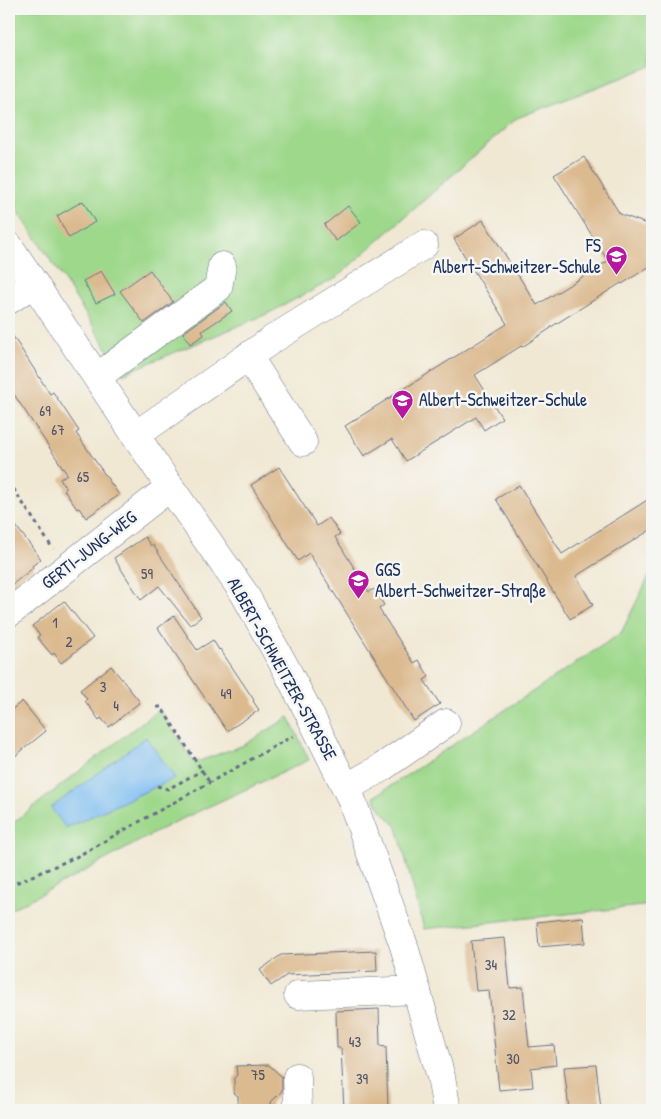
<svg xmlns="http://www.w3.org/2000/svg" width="661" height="1119" font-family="'Patrick Hand',sans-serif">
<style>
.green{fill:#9ed88b;stroke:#5c8474}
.water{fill:#7dbdf1;stroke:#4c76a8}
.building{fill:#dcba8f}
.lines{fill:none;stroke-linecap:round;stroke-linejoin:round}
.minor-casing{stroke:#667087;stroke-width:29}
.path{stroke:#667087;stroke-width:3;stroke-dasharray:4 4;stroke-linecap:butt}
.minor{stroke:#fff;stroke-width:28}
.labels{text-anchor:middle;stroke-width:5;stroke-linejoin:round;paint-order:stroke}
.number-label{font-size:15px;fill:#4b526a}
.poi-label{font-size:18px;fill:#1b2f5e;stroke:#f6f6f2;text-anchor:start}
.street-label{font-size:18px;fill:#1b2f5e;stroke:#f6f6f2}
</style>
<rect width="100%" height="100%" fill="#f6f6f2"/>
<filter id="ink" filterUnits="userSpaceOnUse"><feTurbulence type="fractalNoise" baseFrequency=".02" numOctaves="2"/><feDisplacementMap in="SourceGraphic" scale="10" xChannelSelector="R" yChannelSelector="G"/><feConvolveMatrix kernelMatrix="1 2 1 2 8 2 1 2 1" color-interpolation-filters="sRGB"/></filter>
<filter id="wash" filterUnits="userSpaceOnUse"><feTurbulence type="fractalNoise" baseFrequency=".0096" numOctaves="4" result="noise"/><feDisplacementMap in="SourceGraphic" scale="20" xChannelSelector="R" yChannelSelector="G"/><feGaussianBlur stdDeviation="1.12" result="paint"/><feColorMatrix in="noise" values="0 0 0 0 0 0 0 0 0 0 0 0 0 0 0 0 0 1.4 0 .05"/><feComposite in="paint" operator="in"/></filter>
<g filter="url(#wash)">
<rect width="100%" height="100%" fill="#f1e8d3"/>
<path class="green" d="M 9,9 L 652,9 L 652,66 L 517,118 L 336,278 L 267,314 L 123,374 L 68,286 L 9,198 Z
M 652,570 L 652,905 L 424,929 L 397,827 L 381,810 L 374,797 L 621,633 Z
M 159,709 L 194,762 L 202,760 L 244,745 L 289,717 L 309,760 L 169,825 L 70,879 L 9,910 L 9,826 Z"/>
<path class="water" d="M 146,737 L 175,778 L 66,828 L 51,808 Z"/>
<g id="blocks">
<path class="building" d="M 584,157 L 620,214 L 652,226 L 652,265 L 622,284 L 621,283 L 551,327 L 551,328 L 522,347 L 521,346 L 475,375 L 502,418 L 484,430 L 476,417 L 406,461 L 392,439 L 364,456 L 345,426 L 507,324 L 454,239 L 483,220 L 537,305 L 608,261 L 554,175 Z
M 83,201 L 95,222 L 69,238 L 57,216 Z
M 348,206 L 361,222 L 336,241 L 324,225 Z
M 150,270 L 173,302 L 144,323 L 120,291 Z
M 101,271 L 115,294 L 96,303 L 83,281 Z
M 226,302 L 232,311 L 202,331 L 204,335 L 190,344 L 183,333 Z
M 9,330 L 50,394 L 53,392 L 79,431 L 76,433 L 119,495 L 86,518 L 79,508 L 77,509 L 64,490 L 66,489 L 60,479 L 67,474 L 9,387 Z
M 279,467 L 317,526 L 329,518 L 340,534 L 335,537 L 369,592 L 374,589 L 384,605 L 379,609 L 414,663 L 419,660 L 429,677 L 424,680 L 440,704 L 414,721 L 309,553 L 298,561 L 251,485 Z
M 519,485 L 562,554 L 652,497 L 652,529 L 576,576 L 593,605 L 570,619 L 496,499 Z
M 9,517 L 41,559 L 32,566 L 33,568 L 9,587 Z
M 145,537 L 151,546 L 153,545 L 201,617 L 190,625 L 159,586 L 141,600 L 114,558 Z
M 64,601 L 93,638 L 61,663 L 54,653 L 52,655 L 37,637 L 40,635 L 32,626 Z
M 174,616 L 197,650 L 213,640 L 219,650 L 220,649 L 254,700 L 253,701 L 259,710 L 227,731 L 158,628 Z
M 111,666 L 140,702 L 109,727 L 101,718 L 99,720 L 92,710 L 85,701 L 87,699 L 80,690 Z
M 22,701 L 46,731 L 9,761 L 9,712 Z
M 583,917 L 585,943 L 539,947 L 537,922 Z
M 505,938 L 510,988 L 523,987 L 529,1047 L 554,1045 L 556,1065 L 531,1068 L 533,1087 L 499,1090 L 489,990 L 476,991 L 471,941 Z
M 376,951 L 377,971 L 287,975 L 271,986 L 260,970 L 281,955 Z
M 379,1009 L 380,1046 L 386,1047 L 388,1110 L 344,1110 L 341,1048 L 337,1048 L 336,1011 Z
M 269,1065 L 282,1077 L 282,1091 L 271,1102 L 272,1110 L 238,1110 L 238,1096 L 234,1093 L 234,1078 L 237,1075 L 236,1066 Z
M 596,1065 L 601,1110 L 569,1110 L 564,1067 Z"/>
</g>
</g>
<g filter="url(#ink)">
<use href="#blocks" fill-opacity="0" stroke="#667087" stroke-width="1"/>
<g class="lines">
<defs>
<path id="minor" d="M 9,246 L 170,487 L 244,593 L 284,665 L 309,713 L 351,798 L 404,946 L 441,1077 L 447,1110
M 9,300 L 34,283
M 248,356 L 303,442
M 97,377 L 218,288 L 222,266
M 136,435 L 273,339 L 424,245
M 9,613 L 170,487
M 346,788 L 381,768 L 446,723
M 298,995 L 417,990
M 297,1077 L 298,1110"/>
</defs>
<use href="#minor" class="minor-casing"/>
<path class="path" d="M 9,482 L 53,549
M 157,707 L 161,707 L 210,783
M 157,786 L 168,789 L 203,770
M 9,886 L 76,857 L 293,736"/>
<use href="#minor" class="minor"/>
</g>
</g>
<defs>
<symbol id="school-pin" viewBox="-11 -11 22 30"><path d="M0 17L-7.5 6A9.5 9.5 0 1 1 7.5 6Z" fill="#b5179e" stroke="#f6f6f2"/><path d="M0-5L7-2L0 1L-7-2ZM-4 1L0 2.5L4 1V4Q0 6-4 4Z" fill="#fff"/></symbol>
</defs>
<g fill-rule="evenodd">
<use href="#school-pin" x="604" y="244" width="25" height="34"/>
<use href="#school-pin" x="390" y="388" width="25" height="34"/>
<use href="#school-pin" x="346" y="568" width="25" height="34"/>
</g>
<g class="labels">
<g class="number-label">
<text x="45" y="416">69</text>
<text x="58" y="435">67</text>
<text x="83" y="482">65</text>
<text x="147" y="579">59</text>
<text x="55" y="628">1</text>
<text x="69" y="647">2</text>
<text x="103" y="692">3</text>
<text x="226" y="699">49</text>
<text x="116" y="711">4</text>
<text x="491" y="970">34</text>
<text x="509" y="1020">32</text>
<text x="355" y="1047">43</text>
<text x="513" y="1064">30</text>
<text x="258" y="1080">75</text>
<text x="362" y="1084">39</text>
</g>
<g class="poi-label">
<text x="601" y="252" text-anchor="end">FS<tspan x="601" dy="21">Albert-Schweitzer-Schule</tspan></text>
<text x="419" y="406">Albert-Schweitzer-Schule</text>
<text x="375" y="576">GGS<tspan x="375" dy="21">Albert-Schweitzer-Straße</tspan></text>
</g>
<g class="street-label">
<text transform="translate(89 550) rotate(-38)" y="6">GERTI-JUNG-WEG</text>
<text transform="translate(282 669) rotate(61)" y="6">ALBERT-SCHWEITZER-STRASSE</text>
</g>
</g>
<rect width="661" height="1119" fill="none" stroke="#f6f6f2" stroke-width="30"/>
</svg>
